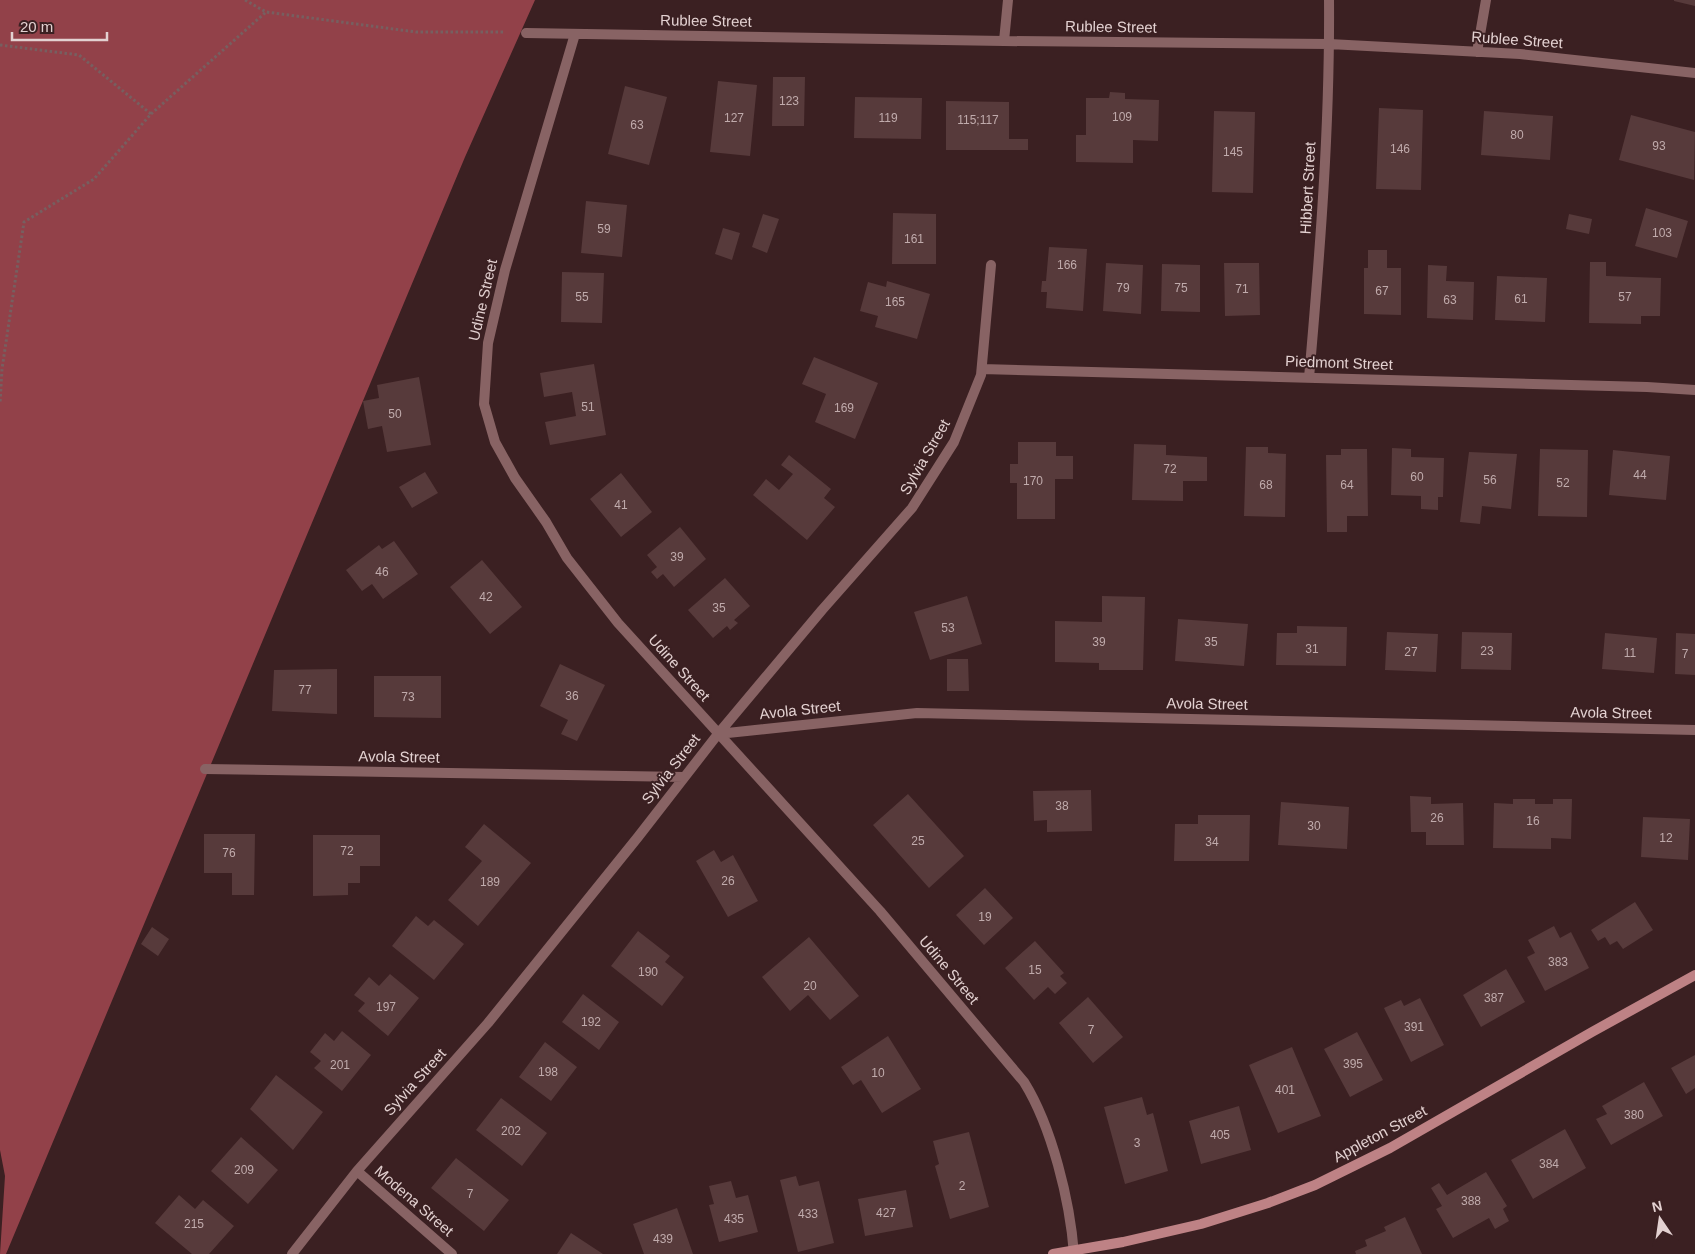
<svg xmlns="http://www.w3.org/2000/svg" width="1695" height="1254" font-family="Helvetica,sans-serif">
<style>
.forest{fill:#924149}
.building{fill:#573a3b}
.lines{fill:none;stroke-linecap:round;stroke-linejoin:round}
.path{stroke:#775f60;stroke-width:3;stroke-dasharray:2.5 2.5;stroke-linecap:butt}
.street{stroke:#886364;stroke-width:10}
.secondary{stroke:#be8285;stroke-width:10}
.labels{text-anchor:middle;stroke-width:4;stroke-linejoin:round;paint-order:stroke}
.number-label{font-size:12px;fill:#c0abac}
.street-label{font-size:15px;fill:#e3d1d1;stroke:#3b2022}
</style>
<rect width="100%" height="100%" fill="#3b2022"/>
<path class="forest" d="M 0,0 L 535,0 L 465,157 L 6,1254 L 0,1254 L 5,1176 L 0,1150 Z"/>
<path class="building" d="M 1674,0 L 1695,0 L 1695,6 L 1674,1 Z
M 773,77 L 805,77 L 804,126 L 772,126 Z
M 718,81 L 757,85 L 750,156 L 710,152 Z
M 625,86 L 667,97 L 649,165 L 608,154 Z
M 1110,92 L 1125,93 L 1125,99 L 1159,100 L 1158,141 L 1133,140 L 1133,163 L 1076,162 L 1076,135 L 1086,135 L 1086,98 L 1109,98 Z
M 855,97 L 922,98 L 921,139 L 854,138 Z
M 946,101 L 1009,102 L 1009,139 L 1028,139 L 1028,150 L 946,150 Z
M 1379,108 L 1423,110 L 1421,190 L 1376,189 Z
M 1214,111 L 1255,112 L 1253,193 L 1212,192 Z
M 1484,111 L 1553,116 L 1550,160 L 1481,155 Z
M 1631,115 L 1695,132 L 1694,180 L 1619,160 Z
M 586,201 L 627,205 L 622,257 L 581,253 Z
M 1646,208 L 1688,221 L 1677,258 L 1635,246 Z
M 893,213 L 936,214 L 936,264 L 892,264 Z
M 763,214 L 779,219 L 767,253 L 752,247 Z
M 1569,214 L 1592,219 L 1589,234 L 1566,229 Z
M 723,228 L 740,233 L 732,260 L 715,254 Z
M 1049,247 L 1087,249 L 1083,311 L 1046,308 L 1047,292 L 1041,292 L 1042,281 L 1046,281 Z
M 1368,250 L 1387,250 L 1387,268 L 1401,268 L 1401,315 L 1364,314 L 1364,268 L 1368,268 Z
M 1590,262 L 1606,262 L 1606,276 L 1661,278 L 1660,316 L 1641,316 L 1641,324 L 1589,323 Z
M 1106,263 L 1143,265 L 1141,314 L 1103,311 Z
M 1224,263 L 1259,263 L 1260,315 L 1225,316 Z
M 1162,264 L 1200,265 L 1200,312 L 1161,311 Z
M 1428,265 L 1447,266 L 1446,281 L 1474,282 L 1473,320 L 1427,318 Z
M 562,272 L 604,273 L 602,323 L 561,322 Z
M 1497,276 L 1547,278 L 1545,322 L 1495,320 Z
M 887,281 L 930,294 L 917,339 L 875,327 L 878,316 L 860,311 L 868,282 L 886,287 Z
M 814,357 L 878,383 L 855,439 L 815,422 L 826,394 L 802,384 Z
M 594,364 L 606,435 L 550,445 L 545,422 L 576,416 L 572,392 L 544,397 L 540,373 Z
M 419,377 L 431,445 L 387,452 L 382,426 L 368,429 L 363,401 L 379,398 L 377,385 Z
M 1018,442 L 1056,442 L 1056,456 L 1073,456 L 1073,479 L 1055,479 L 1055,519 L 1017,519 L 1017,483 L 1010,483 L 1010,464 L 1018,464 Z
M 1134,444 L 1166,445 L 1166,455 L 1207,457 L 1207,481 L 1183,481 L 1183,501 L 1132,500 Z
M 1246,447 L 1268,447 L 1268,453 L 1286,454 L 1285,517 L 1244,516 Z
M 1392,448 L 1411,449 L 1411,457 L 1444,458 L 1443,497 L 1438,497 L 1438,510 L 1421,509 L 1421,496 L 1391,495 Z
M 1341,449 L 1367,449 L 1368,516 L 1347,516 L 1347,532 L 1327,532 L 1326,455 L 1341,455 Z
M 1540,449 L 1588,450 L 1587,517 L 1538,516 Z
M 1613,450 L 1670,456 L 1666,500 L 1609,495 Z
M 1469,452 L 1517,454 L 1511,509 L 1482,506 L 1480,524 L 1460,522 Z
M 789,455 L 831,489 L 824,498 L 835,507 L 807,540 L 753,495 L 766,479 L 779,490 L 793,474 L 781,465 Z
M 425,472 L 438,493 L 412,508 L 399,487 Z
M 621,473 L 652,512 L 621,537 L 590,499 Z
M 680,527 L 706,559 L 674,587 L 663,574 L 657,579 L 651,572 L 657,567 L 647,555 Z
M 394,541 L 418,574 L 383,599 L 372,584 L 362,591 L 346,570 L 379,545 L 382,549 Z
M 482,560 L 522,607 L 490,634 L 450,587 Z
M 725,578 L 750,606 L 734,620 L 738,623 L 730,630 L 727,626 L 713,638 L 688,610 Z
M 967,596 L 982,644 L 930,660 L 914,612 Z
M 1102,596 L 1145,597 L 1143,670 L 1099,670 L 1099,663 L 1055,662 L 1055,621 L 1102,622 Z
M 1178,619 L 1248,624 L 1244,666 L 1175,661 Z
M 1297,626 L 1347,627 L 1346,666 L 1276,665 L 1277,633 L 1297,633 Z
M 1387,632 L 1438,634 L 1436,672 L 1385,670 Z
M 1462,632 L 1512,633 L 1511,670 L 1461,669 Z
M 1605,633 L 1657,638 L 1654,673 L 1602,669 Z
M 1676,633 L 1695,634 L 1695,675 L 1675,674 Z
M 947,659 L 968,659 L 969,691 L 947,691 Z
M 560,664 L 605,685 L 577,741 L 561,734 L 568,720 L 540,706 Z
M 337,669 L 337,714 L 272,711 L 274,670 Z
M 374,676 L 441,676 L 441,718 L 374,717 Z
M 1091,790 L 1092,831 L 1047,832 L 1047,820 L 1034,821 L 1033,791 Z
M 908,794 L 964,856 L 929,888 L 873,825 Z
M 1410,796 L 1431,797 L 1431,804 L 1463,803 L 1464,845 L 1426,845 L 1426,832 L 1411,832 Z
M 1513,799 L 1535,799 L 1535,804 L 1553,804 L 1553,799 L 1572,799 L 1571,839 L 1551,838 L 1551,849 L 1493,848 L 1494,803 L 1513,804 Z
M 1281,802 L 1349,807 L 1347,849 L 1278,845 Z
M 1198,815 L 1250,815 L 1249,861 L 1174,861 L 1175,824 L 1198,824 Z
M 1643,817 L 1690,819 L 1688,860 L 1641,857 Z
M 484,824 L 531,863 L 478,926 L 448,900 L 482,861 L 465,847 Z
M 204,834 L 255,834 L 254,895 L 232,895 L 232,873 L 204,873 Z
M 313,835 L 380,835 L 380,866 L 360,866 L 360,883 L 348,883 L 348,895 L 313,896 Z
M 714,850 L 721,862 L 733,855 L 758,901 L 728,917 L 696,861 Z
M 985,888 L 1013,918 L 984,945 L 956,915 Z
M 1635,902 L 1653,930 L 1623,949 L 1617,941 L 1610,945 L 1605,937 L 1598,941 L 1591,930 Z
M 416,916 L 428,926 L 434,920 L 464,944 L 434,980 L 392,946 Z
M 1554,926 L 1560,938 L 1571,932 L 1589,968 L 1545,991 L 1527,957 L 1535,953 L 1528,940 Z
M 152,927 L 169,939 L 158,956 L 141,944 Z
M 638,931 L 670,956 L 665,962 L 684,977 L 662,1006 L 611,966 Z
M 809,937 L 859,996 L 830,1020 L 808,995 L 790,1011 L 762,977 Z
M 1035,941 L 1064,973 L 1060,976 L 1067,983 L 1055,994 L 1048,987 L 1034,1000 L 1005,968 Z
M 1506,969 L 1525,1002 L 1481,1027 L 1463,995 Z
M 390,974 L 419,998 L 388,1036 L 358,1011 L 365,1003 L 354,995 L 369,977 L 379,986 Z
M 583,994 L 619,1022 L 599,1050 L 562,1022 Z
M 1088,997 L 1123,1037 L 1093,1063 L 1059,1023 Z
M 1420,998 L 1444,1045 L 1411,1062 L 1384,1008 L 1401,1000 L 1404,1006 Z
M 342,1031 L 371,1055 L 342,1091 L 314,1068 L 321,1061 L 310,1052 L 325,1033 L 334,1041 Z
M 1357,1032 L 1383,1080 L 1350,1097 L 1324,1049 Z
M 888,1036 L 921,1089 L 882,1113 L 861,1080 L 853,1085 L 841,1067 Z
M 545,1042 L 577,1067 L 551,1101 L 519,1077 Z
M 1292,1047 L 1321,1116 L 1278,1133 L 1249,1065 Z
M 1695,1055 L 1695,1088 L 1686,1094 L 1671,1068 Z
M 276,1075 L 323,1112 L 293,1150 L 250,1109 Z
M 1644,1082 L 1663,1116 L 1611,1145 L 1596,1119 L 1607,1114 L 1602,1106 Z
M 1142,1097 L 1147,1115 L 1153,1113 L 1168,1171 L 1125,1184 L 1104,1107 Z
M 501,1098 L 547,1133 L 522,1166 L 476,1130 Z
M 1239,1106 L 1251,1150 L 1201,1164 L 1189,1121 Z
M 1565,1129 L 1586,1168 L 1533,1199 L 1511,1160 Z
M 969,1132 L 989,1207 L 950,1219 L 935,1166 L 939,1164 L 933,1141 Z
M 241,1137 L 278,1170 L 248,1204 L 211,1171 Z
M 456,1158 L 509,1200 L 484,1231 L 431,1188 Z
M 1486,1172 L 1507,1206 L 1503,1209 L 1509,1221 L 1495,1229 L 1489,1218 L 1453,1238 L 1436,1209 L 1442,1206 L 1431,1188 L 1439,1183 L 1447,1195 Z
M 796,1176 L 799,1186 L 819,1181 L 834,1243 L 798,1252 L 780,1180 Z
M 731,1181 L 736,1198 L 748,1195 L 758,1232 L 719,1242 L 709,1205 L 714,1204 L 709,1186 Z
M 906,1190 L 913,1227 L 865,1236 L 858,1199 Z
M 179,1195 L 195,1209 L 203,1200 L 234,1226 L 209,1254 L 192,1254 L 155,1223 Z
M 677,1208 L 693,1254 L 644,1254 L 633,1224 Z
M 1405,1217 L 1422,1254 L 1356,1254 L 1355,1251 L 1367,1246 L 1365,1240 L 1386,1231 L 1384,1227 Z
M 571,1233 L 603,1254 L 557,1254 Z"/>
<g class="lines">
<path class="path" d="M 245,0 L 266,12 L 416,32 L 505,32
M 0,45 L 79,55 L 151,114 L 94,179 L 24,222 L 2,369 L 0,404
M 151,114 L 266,12"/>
<path class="street" d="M 526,33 L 1004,41 L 1329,44 L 1520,54 L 1695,73
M 575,34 L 505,270 L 488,343 L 484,404 L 495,442 L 515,478 L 546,522 L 567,558 L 618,623 L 880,911 L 1024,1082 C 1052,1127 1070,1201 1074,1254
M 1004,41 L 1008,0
M 1477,52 L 1486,0
M 982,369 L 1647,387 L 1695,390
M 1309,378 C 1320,252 1330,126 1329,0
M 718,734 L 917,713 L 1695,730
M 205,769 L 683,777
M 357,1171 L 452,1254
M 292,1254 L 357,1171 L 488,1023 L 638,837 L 718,734 L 822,610 L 912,508 L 954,442 L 981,375 L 991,265"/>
<path class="secondary" d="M 1053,1254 L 1123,1242 L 1201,1224 L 1268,1203 L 1315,1185 L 1390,1148 L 1592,1032 L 1695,975"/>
</g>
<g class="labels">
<g class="number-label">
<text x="789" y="105">123</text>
<text x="1122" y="121">109</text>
<text x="734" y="122">127</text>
<text x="888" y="122">119</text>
<text x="978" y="124">115;117</text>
<text x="637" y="129">63</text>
<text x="1517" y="139">80</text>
<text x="1659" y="150">93</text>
<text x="1400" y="153">146</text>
<text x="1233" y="156">145</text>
<text x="604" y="233">59</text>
<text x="1662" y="237">103</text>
<text x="914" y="243">161</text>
<text x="1067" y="269">166</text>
<text x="1123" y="292">79</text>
<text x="1181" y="292">75</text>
<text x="1242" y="293">71</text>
<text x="1382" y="295">67</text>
<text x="582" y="301">55</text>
<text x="1625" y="301">57</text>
<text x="1521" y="303">61</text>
<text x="1450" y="304">63</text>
<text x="895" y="306">165</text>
<text x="588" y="411">51</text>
<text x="844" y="412">169</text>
<text x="395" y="418">50</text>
<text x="1170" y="473">72</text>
<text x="1640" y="479">44</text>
<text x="1417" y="481">60</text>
<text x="1490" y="484">56</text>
<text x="1033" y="485">170</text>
<text x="1563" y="487">52</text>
<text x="1266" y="489">68</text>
<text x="1347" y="489">64</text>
<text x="621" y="509">41</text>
<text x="677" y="561">39</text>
<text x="382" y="576">46</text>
<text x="486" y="601">42</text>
<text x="719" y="612">35</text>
<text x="948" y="632">53</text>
<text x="1099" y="646">39</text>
<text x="1211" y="646">35</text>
<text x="1312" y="653">31</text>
<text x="1487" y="655">23</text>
<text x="1411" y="656">27</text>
<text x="1630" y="657">11</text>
<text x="1685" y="658">7</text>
<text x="305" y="694">77</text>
<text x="572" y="700">36</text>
<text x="408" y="701">73</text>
<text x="1062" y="810">38</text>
<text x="1437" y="822">26</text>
<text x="1533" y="825">16</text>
<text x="1314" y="830">30</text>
<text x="1666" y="842">12</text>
<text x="918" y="845">25</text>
<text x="1212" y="846">34</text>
<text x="347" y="855">72</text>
<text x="229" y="857">76</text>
<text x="728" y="885">26</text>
<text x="490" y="886">189</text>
<text x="985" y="921">19</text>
<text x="1558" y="966">383</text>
<text x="1035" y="974">15</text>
<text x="648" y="976">190</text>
<text x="810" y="990">20</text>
<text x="1494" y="1002">387</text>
<text x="386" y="1011">197</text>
<text x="591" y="1026">192</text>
<text x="1414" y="1031">391</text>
<text x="1091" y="1034">7</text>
<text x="1353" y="1068">395</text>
<text x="340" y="1069">201</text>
<text x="548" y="1076">198</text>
<text x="878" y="1077">10</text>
<text x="1285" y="1094">401</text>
<text x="1634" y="1119">380</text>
<text x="511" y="1135">202</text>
<text x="1220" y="1139">405</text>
<text x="1137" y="1147">3</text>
<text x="1549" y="1168">384</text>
<text x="244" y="1174">209</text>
<text x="962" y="1190">2</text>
<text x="470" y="1198">7</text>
<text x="1471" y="1205">388</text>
<text x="886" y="1217">427</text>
<text x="808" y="1218">433</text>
<text x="734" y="1223">435</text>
<text x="194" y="1228">215</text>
<text x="663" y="1243">439</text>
</g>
<g class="street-label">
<text transform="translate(706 21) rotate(1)" y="5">Rublee Street</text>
<text transform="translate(1111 27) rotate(1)" y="5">Rublee Street</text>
<text transform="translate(1517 40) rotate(4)" y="5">Rublee Street</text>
<text transform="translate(1308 188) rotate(-87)" y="5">Hibbert Street</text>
<text transform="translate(483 300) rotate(-77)" y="5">Udine Street</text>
<text transform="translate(1339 363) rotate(2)" y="5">Piedmont Street</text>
<text transform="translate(925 457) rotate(-60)" y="5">Sylvia Street</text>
<text transform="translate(679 668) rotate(48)" y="5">Udine Street</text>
<text transform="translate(1207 704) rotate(1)" y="5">Avola Street</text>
<text transform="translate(800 710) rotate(-6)" y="5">Avola Street</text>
<text transform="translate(1611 713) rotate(1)" y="5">Avola Street</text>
<text transform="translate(399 757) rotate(1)" y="5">Avola Street</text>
<text transform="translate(671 769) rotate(-52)" y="5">Sylvia Street</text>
<text transform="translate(949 970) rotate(50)" y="5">Udine Street</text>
<text transform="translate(415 1082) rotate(-48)" y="5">Sylvia Street</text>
<text transform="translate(1380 1134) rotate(-28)" y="5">Appleton Street</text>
<text transform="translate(414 1201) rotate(41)" y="5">Modena Street</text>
</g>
</g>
<g transform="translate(1660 1219) rotate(347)" stroke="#3b2022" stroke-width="4" paint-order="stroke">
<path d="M0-4L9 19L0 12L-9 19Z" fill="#e3d1d1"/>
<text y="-8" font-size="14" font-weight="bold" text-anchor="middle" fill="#e3d1d1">N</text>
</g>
<path d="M12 32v8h95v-8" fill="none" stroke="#e3d1d1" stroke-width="2.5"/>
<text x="20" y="32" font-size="15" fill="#e3d1d1" stroke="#3b2022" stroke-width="4" paint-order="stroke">20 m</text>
</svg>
